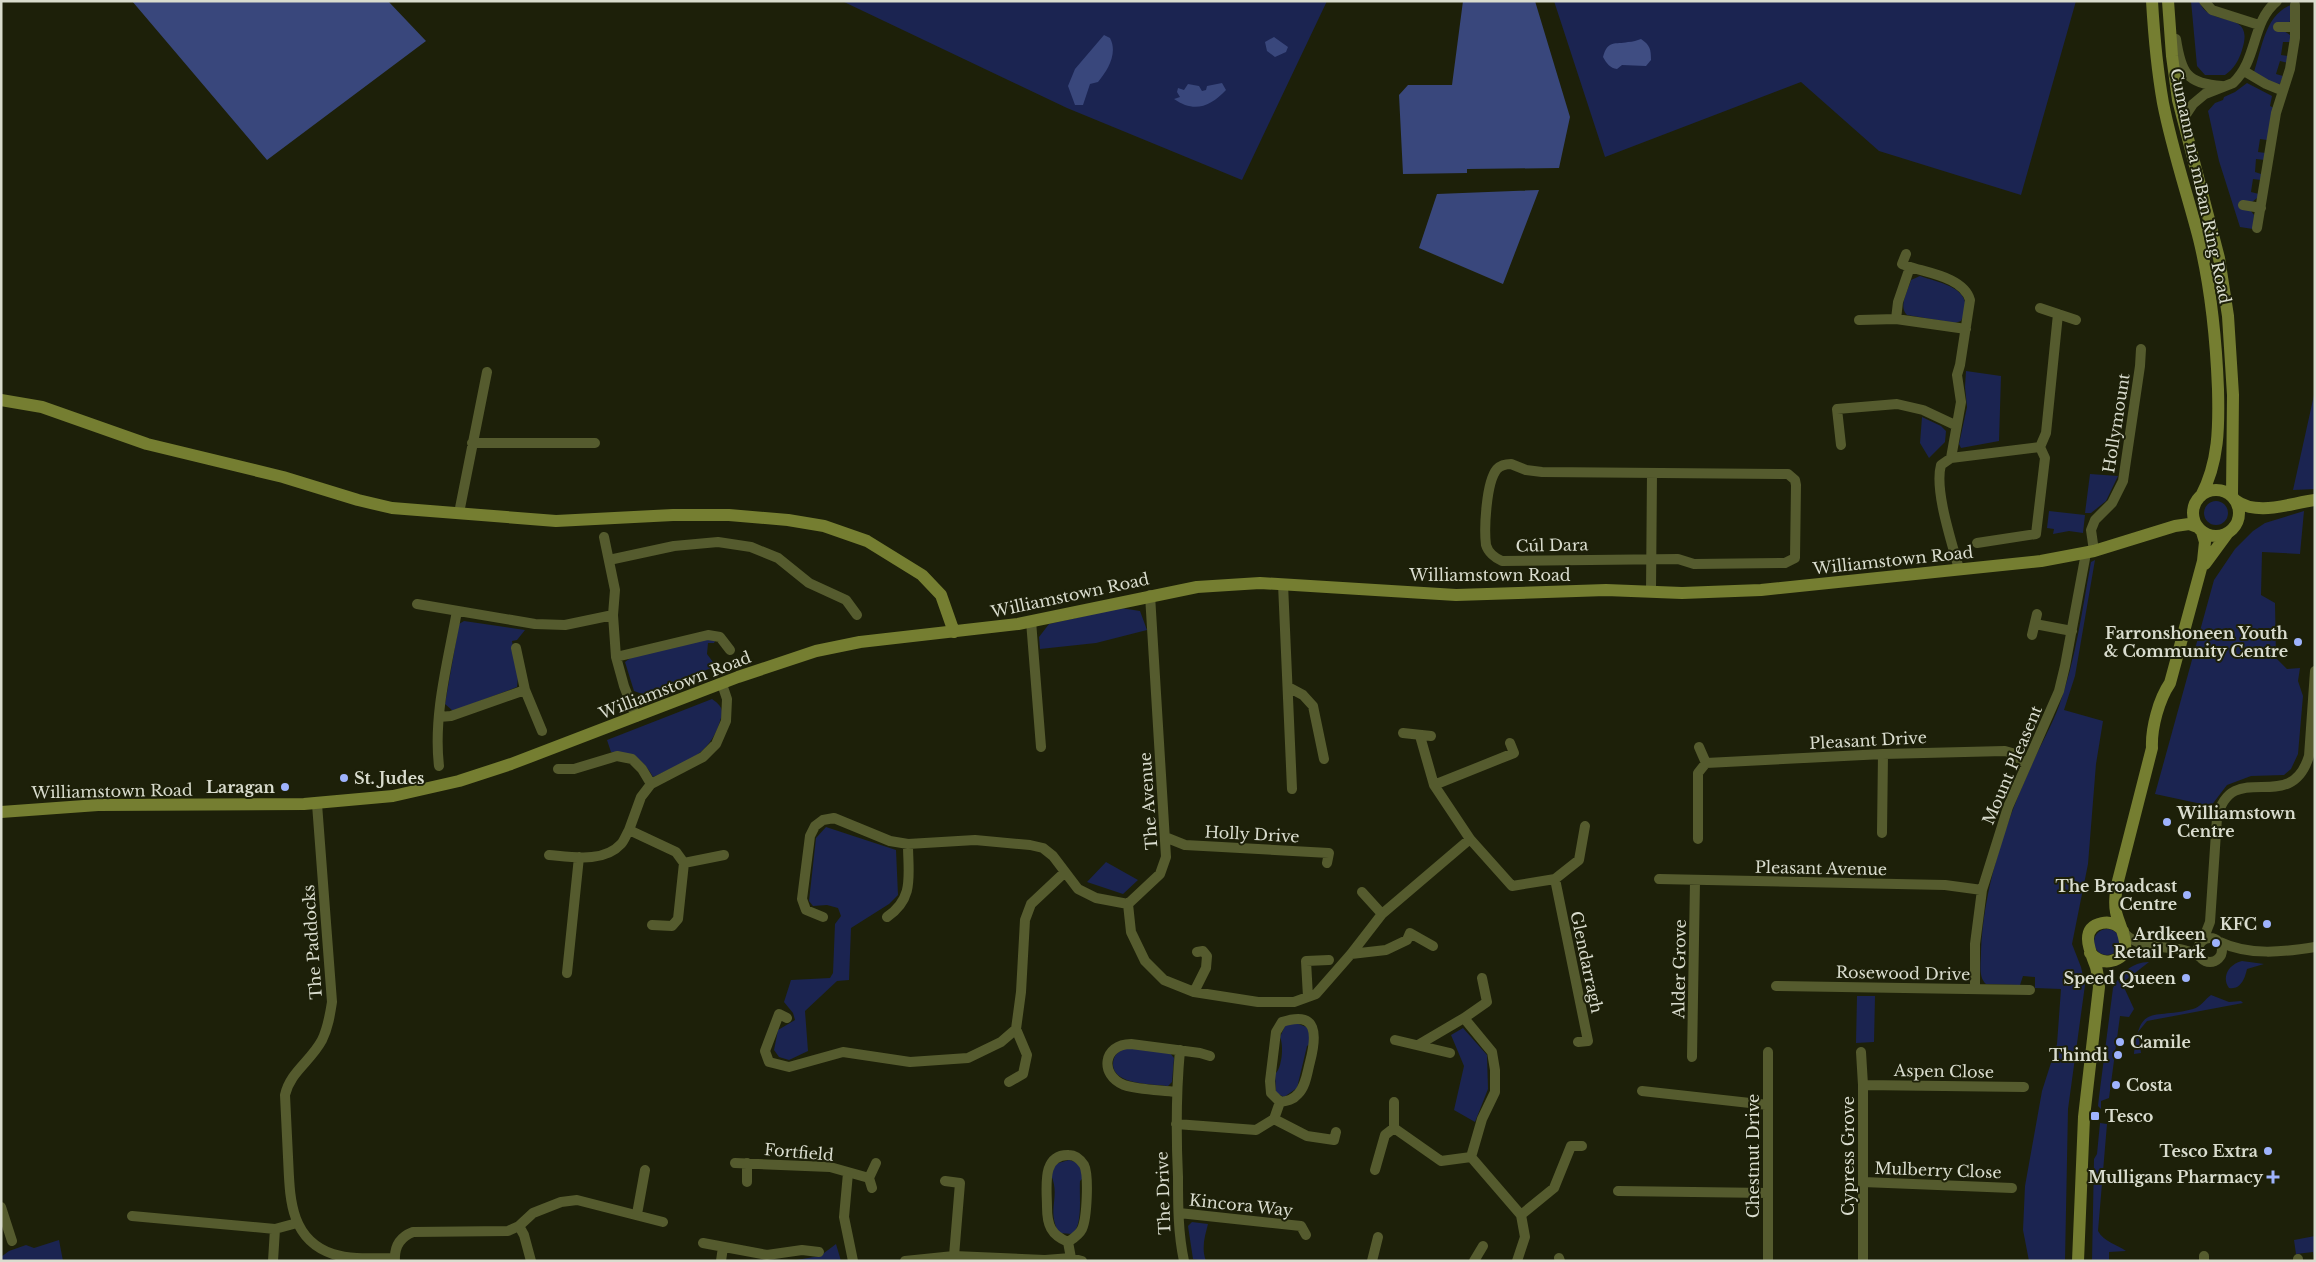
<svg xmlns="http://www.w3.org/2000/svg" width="2316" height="1262" font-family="'Libre Baskerville',serif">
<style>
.green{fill:#1b2451}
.forest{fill:#39477c}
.water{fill:#3f4d82}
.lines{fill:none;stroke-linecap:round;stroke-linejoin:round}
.street{stroke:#555b2e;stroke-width:10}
.secondary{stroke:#757e31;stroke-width:12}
.poi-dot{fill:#9eb3fd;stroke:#1d2009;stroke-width:2}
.labels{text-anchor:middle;stroke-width:4;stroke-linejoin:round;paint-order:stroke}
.street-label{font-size:16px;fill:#d9dcce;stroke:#1d2009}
.poi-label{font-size:16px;font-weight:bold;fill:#d9dcce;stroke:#1d2009;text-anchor:end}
</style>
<rect width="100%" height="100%" fill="#1d2009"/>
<path class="green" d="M 842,1 L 1327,1 L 1242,180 L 1067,108 Z
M 1554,1 L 2076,1 L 2021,195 L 1879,151 L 1801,82 L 1605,157 Z
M 2191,1 L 2199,1 C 2209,30 2256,7 2242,50 C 2239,60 2234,69 2225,75 L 2205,75 L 2197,66 Z
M 2291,5 L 2290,21 L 2284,31 L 2290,35 L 2290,42 L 2283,42 L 2281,55 L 2289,56 L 2288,63 L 2280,61 L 2276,74 L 2283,76 L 2280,84 C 2270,83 2262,78 2254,72 C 2262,48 2265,15 2291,5 Z
M 2247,83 L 2272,96 L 2270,106 L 2274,108 L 2267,140 L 2260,139 L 2258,152 L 2266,153 L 2265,160 L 2256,159 L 2255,172 L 2261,174 L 2261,180 L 2253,179 L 2251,192 L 2259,194 L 2257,198 L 2252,202 L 2251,211 L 2254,215 L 2253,229 L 2240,227 L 2219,161 L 2208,111 L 2215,103 L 2223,100 L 2224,97 L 2235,92 Z
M 1920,276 C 1943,284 1978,289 1961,321 L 1955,323 L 1907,315 C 1898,306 1908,291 1911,280 Z
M 2315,313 L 2315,489 L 2293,490 L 2314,395 Z
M 1966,371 L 2001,376 L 1999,441 L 1961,448 L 1959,444 L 1967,407 L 1965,387 Z
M 1922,417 L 1941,426 L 1946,431 L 1945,442 L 1929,458 L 1920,443 Z
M 2090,474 L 2118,476 L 2106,501 L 2091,513 L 2085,513 Z
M2204 513a12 12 0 1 1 24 0a12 12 0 1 1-24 0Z
M 2049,511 L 2085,515 L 2083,533 L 2069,531 L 2053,534 L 2054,529 L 2047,528 Z
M 2304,511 L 2300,554 L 2262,552 L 2261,595 L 2275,603 L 2276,658 L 2287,669 L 2300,668 L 2298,681 L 2303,696 L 2298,754 L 2291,769 L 2284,775 L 2251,776 L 2227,785 L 2211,806 L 2155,794 L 2214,580 L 2235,549 L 2253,531 L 2265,523 Z
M 2095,560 L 2075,676 L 2064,710 L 2103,721 L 2096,764 L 2088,864 L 2072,944 L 2081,967 L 2085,985 L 2068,1109 L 2065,1261 L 2029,1261 L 2023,1230 L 2025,1186 L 2042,1091 L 2057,1044 L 2061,989 L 2035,988 L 2035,977 L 2023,976 L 2020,985 L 1986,984 C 1978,977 1981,963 1981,952 C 1983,892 2004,826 2029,771 C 2038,749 2051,728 2059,706 C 2076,659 2082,610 2091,562 Z
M 1121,608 L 1140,611 L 1147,630 L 1096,643 L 1040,649 L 1039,637 L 1049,624 Z
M 464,621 L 525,630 L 517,640 L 512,641 L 518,677 L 517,687 L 453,711 L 445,704 L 459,624 Z
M 706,639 L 716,639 L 714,643 L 708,643 L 707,654 L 716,666 L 645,695 L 634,691 L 625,662 L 633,656 Z
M 712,699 C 722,706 724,710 720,721 C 710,756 683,763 653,777 C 643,759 631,751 611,752 L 607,740 Z
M 826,827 L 896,850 L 898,895 L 889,904 L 851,928 L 849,980 L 837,981 L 805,1011 L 808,1051 L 789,1060 L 779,1057 L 774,1050 L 778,1030 L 795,1020 L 793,1013 L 784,1002 L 791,980 L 830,978 L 833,973 L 835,924 L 841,916 L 838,908 L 827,905 L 813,906 L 809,901 L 816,838 Z
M 1106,862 L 1138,880 L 1123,894 L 1087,882 Z
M2094 942a13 13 0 1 1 26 0a13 13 0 1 1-26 0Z
M 2242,961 L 2264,964 L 2247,969 C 2245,978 2241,990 2229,988 C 2221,977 2229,964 2242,961 Z
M 2149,962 L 2122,983 L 2134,1009 L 2129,1017 L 2120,1016 L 2109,1098 L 2101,1101 L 2101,1109 L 2098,1106 L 2099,1097 L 2113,988 C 2120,974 2132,962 2149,962 Z
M 2211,995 L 2229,1002 L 2241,1001 L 2243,1003 L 2147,1021 L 2138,1032 L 2141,1053 L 2134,1054 C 2140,1002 2152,1020 2193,1009 C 2201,1007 2205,999 2211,995 Z
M 1857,996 L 1875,996 L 1874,1042 L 1856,1043 Z
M 1293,1022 L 1309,1028 L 1311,1043 L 1307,1046 L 1297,1088 L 1284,1097 L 1276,1093 L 1275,1074 C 1282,1068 1284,1046 1280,1037 L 1285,1026 Z
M 1463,1028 L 1487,1055 L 1488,1089 L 1475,1122 L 1454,1110 L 1464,1066 L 1451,1035 Z
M 1126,1048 L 1170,1053 L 1174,1058 L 1172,1082 L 1168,1086 C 1153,1084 1114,1085 1113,1065 C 1113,1055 1118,1052 1126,1048 Z
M 2100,1123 L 2107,1124 L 2098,1231 C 2104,1242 2116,1244 2126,1251 L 2109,1252 L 2109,1261 L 2092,1261 L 2094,1159 L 2097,1154 Z
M 1069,1160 L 1078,1163 L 1082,1172 L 1082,1179 L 1080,1181 C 1079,1197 1083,1222 1073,1234 L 1059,1233 C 1046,1210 1061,1197 1051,1175 L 1055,1164 Z
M 1192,1222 L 1208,1224 C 1205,1236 1201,1248 1206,1261 L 1193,1259 L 1188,1226 Z
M 2315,1236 L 2315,1261 L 2313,1252 L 2296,1254 L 2294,1240 Z
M 59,1240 L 63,1261 L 1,1261 L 1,1257 L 9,1251 L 26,1245 L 34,1248 Z
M 836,1244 L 841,1261 L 790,1261 L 820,1256 Z"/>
<path class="forest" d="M 132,1 L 388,1 L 426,41 L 267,160 Z
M 1463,1 L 1535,1 L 1570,117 L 1559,168 L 1467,169 L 1467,173 L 1403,174 L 1399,95 L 1408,85 L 1452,85 Z
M 1104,35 L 1110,38 C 1118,53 1108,70 1098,82 L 1090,84 L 1083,105 L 1075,105 L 1068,86 L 1075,69 Z
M 1274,37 L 1288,47 L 1286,52 L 1275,57 L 1267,51 L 1265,42 Z
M 1222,83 L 1226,90 C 1210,107 1194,113 1174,99 L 1180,97 L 1177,92 L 1178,88 L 1184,90 L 1188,84 L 1199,86 L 1202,91 L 1206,90 L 1207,86 Z
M 1539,190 L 1503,284 L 1419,248 L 1437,194 Z"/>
<path class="water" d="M 1641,39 C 1650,45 1651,49 1651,60 L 1646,66 L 1622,65 L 1617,69 C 1610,68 1607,64 1603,57 C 1608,39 1615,45 1628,42 C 1633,42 1637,40 1641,39 Z"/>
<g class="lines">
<path class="street" d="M 2204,1 L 2212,10 L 2259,25
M 2278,27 L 2295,27
M 2176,39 C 2181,72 2186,84 2222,86
M 2244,71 L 2266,84 L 2283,91
M 2183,119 L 2193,104 L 2205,94 L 2233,83 C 2258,60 2251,22 2277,1
M 2243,205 L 2261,208
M 2257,228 L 2276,113 L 2290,69 L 2295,38 L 2295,5
M 1906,254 L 1902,264 L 1910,267
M 2040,308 L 2076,320
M 1859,320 L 1896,319
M 472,443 L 595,443
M 1841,445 L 1837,409 L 1897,404 L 1923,410 L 1955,425
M 1951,458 L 1961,402 L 1957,375 L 1960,365 L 1970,300 C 1964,278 1929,273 1910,267 L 1898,302 L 1896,319 L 1966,329
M 1511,464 L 1526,470 L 1542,472 L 1788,474 L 1795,480 L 1796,485 L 1795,558 L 1785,563 L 1694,564 L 1678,559 L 1502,561 C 1495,558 1488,552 1486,545 C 1484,529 1486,482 1497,469 C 1501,465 1505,464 1511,464 Z
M 459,513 L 487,372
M 604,537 L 615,590 L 613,615 L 616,657 L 624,686 L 636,717
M 1977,543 L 2036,534 L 2045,458 L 2040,447 L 2046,433 L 2058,314
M 2094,551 L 2091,530 L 2095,520 L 2112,503 L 2123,481 L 2140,366 L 2141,349
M 609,560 L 674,546 L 718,542 L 751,547 L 778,558 L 809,583 L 846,600 L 857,615
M 1959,569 C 1952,543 1934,490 1941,465 L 1951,458 L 2040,447
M 1283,584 L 1292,789
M 1651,591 L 1652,473
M 1150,595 L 1166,857 L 1160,874 L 1128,904 L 1131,932 L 1145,961 L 1164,980 L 1194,992 L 1258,1002 L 1294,1002 L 1316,994 L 1351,954 L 1382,914 L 1470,839
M 417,604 L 535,624 L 565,625 L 613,615
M 1031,621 L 1041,747
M 2035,624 L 2072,631
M 2032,635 L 2037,614
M 516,648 L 525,690 L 542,731
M 616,657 L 708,635 L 720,637 L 730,650
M 1288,687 L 1303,695 L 1313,706 L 1324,759
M 439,717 L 451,716 L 525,690
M 1403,733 L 1431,736
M 1420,736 L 1434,785 L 1470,839 L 1512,886 L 1555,879 L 1579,860 L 1585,826
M 1706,763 L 1883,754 L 2005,751 L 2012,753 L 2026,764
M 439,766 C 433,715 448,661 457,611
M 558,769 L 574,769 L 617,756 L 632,759 L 642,769 L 651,784
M 1434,785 L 1514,753 L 1510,743
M 317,804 L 332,1002 C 330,1015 328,1028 322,1040 C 311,1061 290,1072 285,1095 C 286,1116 287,1136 288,1157 C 290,1194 288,1239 333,1254 C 352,1260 373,1258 394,1258
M 1882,833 L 1883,754
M 1165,837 L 1185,845 L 1329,853 L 1327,863
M 1698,839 L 1698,773 L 1706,763 L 1699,747
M 549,855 C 572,857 604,863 621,844 C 624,841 626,835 629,830
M 684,863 L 724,855
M 1555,879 L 1588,1041 L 1578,1042
M 1659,879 L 1945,885 L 1982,890
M 1362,892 L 1382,914
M 823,917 L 806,910 L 802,899 L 810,836 L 815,826 L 823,820 L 834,818 L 890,841 L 908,844 L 975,840 L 1030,845 L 1043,848 L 1053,856 L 1078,889 L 1096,898 L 1128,904
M 887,917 C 915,898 908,875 908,844
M 652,925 L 672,926 L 678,919 L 684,863 L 676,852 L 629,830 L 641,797 L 651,784 L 703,757 L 716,744 L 726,721 L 727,699 L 722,684
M 2124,933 C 2146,955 2177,941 2200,957
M2198 950a12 12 0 1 1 24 0a12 12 0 1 1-24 0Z
M 2203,940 L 2210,922 L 2217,818 C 2232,756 2290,818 2309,756 L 2315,671
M 2220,942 C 2249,956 2284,952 2315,947
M 1351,954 L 1386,950 L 1407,940 L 1410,933 L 1433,946
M 567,973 L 579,857
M 1776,986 L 2030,990
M 1975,989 L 1975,944 L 1982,890 L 2008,807 L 2059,691 L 2065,666 L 2086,553
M 1194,992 L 1206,968 L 1207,956 L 1203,951 L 1197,952
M 1308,997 L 1306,961 L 1329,960
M 787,1018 L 779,1014 L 765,1051 L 769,1062 L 789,1067 L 843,1052 L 910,1062 L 968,1058 L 1001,1042 L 1016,1029
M 1464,1018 L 1492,1052 L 1495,1070 L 1495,1092 L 1482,1119 L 1471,1157
M 1395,1040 L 1450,1053
M 1418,1045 L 1464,1018 L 1487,1002 L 1482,978
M 1180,1050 C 1176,1093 1176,1134 1178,1177 C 1178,1205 1178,1233 1184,1261
M 1861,1052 L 1863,1085 L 1863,1261
M 1692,1057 L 1695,881
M 1009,1082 L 1023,1074 L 1027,1055 L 1016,1029 L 1021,992 L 1025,920 L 1031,904 L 1064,873
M 1863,1085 L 2024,1087
M 1642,1091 L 1768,1105
M 1176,1092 C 1160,1090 1139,1090 1124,1085 C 1099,1075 1103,1044 1131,1044 L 1200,1053 L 1210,1056
M 1394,1102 L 1394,1128
M 1274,1119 L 1307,1136 L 1334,1140 L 1336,1132
M 1176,1124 L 1256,1130 L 1274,1119 L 1280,1102 C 1287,1101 1293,1100 1298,1094 C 1306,1086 1307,1073 1310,1062 C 1317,1035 1318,1010 1282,1022 L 1276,1032 L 1270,1081 L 1271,1093 L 1280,1102
M 1394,1128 L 1441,1161 L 1471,1157
M 1471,1157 L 1521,1215 L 1525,1237 L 1517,1261
M 735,1163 L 830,1167 L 869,1178
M 1375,1170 L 1385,1135 L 1394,1128
M 848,1173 L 844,1217 L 853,1261
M 945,1181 L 960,1183 L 954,1256
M 747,1182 L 747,1163
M 1863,1182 L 2012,1188
M 872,1188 L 869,1178 L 876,1163
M 1618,1191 L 1768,1193
M 1,1207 L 12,1241
M 1179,1213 L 1301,1226 L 1306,1235
M 637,1214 L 645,1170
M 1521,1215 L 1554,1188 L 1571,1146 L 1582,1146
M 132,1216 L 275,1229 L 297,1223
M 519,1226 L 524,1235 L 531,1261
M 1068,1242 C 1074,1238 1079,1235 1082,1229 C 1087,1218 1089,1175 1084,1165 C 1080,1159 1075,1155 1069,1155 C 1041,1154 1047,1188 1047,1207 C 1047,1225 1051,1235 1068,1242 L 1071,1258
M 703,1243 L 767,1255 L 802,1250 L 819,1252
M 1559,1258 L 1560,1261
M 2298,1259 L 2298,1261
M 273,1261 L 275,1229
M 395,1261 C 394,1247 400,1237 413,1232 L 508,1231 L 519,1226 L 533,1213 L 561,1202 L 577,1200 L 663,1222
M 721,1261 L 723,1247
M 905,1261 L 954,1256 L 1045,1260 L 1071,1258 L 1082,1261
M 1372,1261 L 1378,1237
M 1474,1261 L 1483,1246
M 1768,1261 L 1768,1052
M 2204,1261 L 2204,1256"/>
<path class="secondary" d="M 2152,1 C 2154,35 2157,69 2163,103 C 2172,149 2187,193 2199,239 C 2211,288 2216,338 2218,389 C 2219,426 2219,462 2201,496
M 2168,1 L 2172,56 L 2178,100 L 2219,258 L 2228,316 L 2233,395 L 2232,496
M 1,400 L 42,407 L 147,444 L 283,477 L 358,500 L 392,508 L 556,521 L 673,515 L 729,515 L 788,520 L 824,526 L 867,541 L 922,575 L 941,595 L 954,632
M2193 513a23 23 0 1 1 46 0a23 23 0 1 1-46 0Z
M 2235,500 C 2257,517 2290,503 2315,500
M 2205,564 L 2227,534
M 1,812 L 98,805 L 304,804 L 393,796 L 459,781 L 511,764 L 738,677 L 816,651 L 860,642 L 1018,624 L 1197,587 L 1260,583 L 1456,595 L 1606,590 L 1682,593 L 1761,590 L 2041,561 L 2094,551 L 2175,526 L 2189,524 L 2197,527
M 2090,953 C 2096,959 2103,963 2111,961 C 2138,955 2119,927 2116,912 C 2114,901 2116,891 2118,881 L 2152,748 C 2151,728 2159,699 2170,683 L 2203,561 L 2205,542 L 2202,532
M 2078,1261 L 2084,1117 L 2099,987 C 2098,980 2098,974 2096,967 C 2091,953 2078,928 2102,923 C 2111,921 2118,925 2123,931"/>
</g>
<g class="poi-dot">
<circle cx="2298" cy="642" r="5"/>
<circle cx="344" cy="778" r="5"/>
<circle cx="285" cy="787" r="5"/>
<circle cx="2167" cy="822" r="5"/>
<circle cx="2187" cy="895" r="5"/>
<circle cx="2267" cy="924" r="5"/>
<circle cx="2216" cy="943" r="5"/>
<circle cx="2186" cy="978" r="5"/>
<circle cx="2120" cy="1042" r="5"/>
<circle cx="2118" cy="1055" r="5"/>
<circle cx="2116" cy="1085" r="5"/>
<rect x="2090" y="1111" width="10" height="10" rx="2.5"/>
<circle cx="2268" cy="1151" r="5"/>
<path d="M2270.5 1169.5h5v5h5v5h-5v5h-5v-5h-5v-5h5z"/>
</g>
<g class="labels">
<g class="street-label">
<text transform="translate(2201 186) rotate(78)" y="6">Cumann na mBan Ring Road</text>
<text transform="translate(2116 423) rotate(-81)" y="6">Hollymount</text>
<text transform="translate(1552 545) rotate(-1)" y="6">Cúl Dara</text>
<text transform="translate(1893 560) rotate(-6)" y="6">Williamstown Road</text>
<text x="1490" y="581">Williamstown Road</text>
<text transform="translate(1070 595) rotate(-12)" y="6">Williamstown Road</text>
<text transform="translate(675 685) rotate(-21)" y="6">Williamstown Road</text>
<text transform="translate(1868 740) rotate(-3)" y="6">Pleasant Drive</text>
<text transform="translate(2012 765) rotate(-67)" y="6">Mount Pleasent</text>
<text transform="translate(112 791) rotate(-1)" y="6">Williamstown Road</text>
<text transform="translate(1148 801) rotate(-94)" y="6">The Avenue</text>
<text transform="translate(1252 834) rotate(3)" y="6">Holly Drive</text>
<text transform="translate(1821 868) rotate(1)" y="6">Pleasant Avenue</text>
<text transform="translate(312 942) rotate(-94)" y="6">The Paddocks</text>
<text transform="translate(1587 962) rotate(78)" y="6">Glendarragh</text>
<text transform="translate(1679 969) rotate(-89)" y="6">Alder Grove</text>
<text transform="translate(1903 973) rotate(1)" y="6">Rosewood Drive</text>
<text transform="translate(1944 1071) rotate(1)" y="6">Aspen Close</text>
<text transform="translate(799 1152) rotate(5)" y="6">Fortfield</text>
<text transform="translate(1753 1156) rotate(-90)" y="6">Chestnut Drive</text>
<text transform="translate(1848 1156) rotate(-90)" y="6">Cypress Grove</text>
<text transform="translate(1938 1170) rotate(2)" y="6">Mulberry Close</text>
<text transform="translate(1163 1193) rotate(-92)" y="6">The Drive</text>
<text transform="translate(1241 1205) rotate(6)" y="6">Kincora Way</text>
</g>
<g class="poi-label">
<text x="2288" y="639">Farronshoneen Youth<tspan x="2288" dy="18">&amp; Community Centre</tspan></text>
<text x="354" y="784" text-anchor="start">St. Judes</text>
<text x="275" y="793">Laragan</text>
<text x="2177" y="819" text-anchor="start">Williamstown<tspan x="2177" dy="18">Centre</tspan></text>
<text x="2177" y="892">The Broadcast<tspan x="2177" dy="18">Centre</tspan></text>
<text x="2257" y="930">KFC</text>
<text x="2206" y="940">Ardkeen<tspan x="2206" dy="18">Retail Park</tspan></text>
<text x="2176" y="984">Speed Queen</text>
<text x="2130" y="1048" text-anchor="start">Camile</text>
<text x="2108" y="1061">Thindi</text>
<text x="2126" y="1091" text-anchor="start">Costa</text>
<text x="2105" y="1122" text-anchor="start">Tesco</text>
<text x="2258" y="1157">Tesco Extra</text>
<text x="2263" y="1183">Mulligans Pharmacy</text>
</g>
</g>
<rect width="2316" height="1262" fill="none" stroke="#d9dcce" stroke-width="5"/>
</svg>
